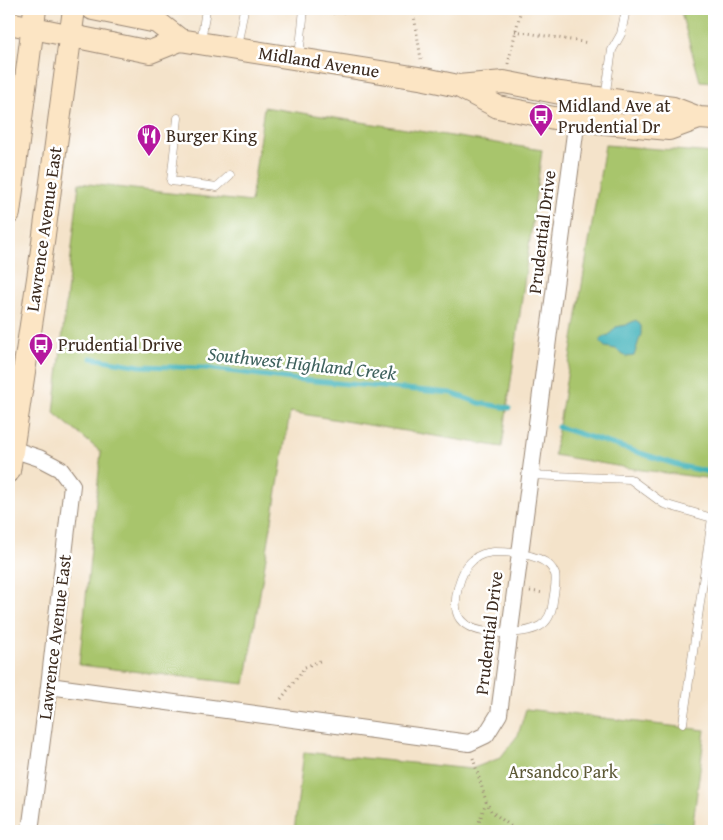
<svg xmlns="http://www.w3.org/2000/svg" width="723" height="840" font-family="'Gentium Book Plus',serif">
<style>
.green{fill:#a8c56c;stroke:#727845}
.water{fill:#43b3bb;stroke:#3f6e6c}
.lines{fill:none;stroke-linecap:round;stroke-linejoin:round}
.stream{stroke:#43b3bb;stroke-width:5}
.lane-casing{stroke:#988674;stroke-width:9}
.street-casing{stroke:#988674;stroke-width:18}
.secondary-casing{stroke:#988674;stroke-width:24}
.path{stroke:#988674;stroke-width:3;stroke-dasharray:1 4;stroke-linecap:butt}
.lane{stroke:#fff;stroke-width:8}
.street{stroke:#fff;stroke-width:16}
.secondary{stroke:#fce5c4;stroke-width:22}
.labels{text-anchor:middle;stroke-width:5;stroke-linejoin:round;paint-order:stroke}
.street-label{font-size:18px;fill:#3b2a1e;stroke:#fff}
.poi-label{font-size:18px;fill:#3b2a1e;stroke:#fff;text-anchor:start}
.park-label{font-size:18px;fill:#5c5835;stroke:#fff}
.water-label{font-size:19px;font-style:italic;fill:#3e615d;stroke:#fff}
</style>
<rect width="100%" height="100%" fill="#fff"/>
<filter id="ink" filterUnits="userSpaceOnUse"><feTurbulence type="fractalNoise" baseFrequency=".02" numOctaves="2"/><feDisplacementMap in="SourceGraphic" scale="10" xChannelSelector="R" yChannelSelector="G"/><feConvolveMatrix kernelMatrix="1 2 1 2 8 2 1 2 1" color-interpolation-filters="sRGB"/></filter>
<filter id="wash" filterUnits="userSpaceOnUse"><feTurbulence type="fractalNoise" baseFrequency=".0096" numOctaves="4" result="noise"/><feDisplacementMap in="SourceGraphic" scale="20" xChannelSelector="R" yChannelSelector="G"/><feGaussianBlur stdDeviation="1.12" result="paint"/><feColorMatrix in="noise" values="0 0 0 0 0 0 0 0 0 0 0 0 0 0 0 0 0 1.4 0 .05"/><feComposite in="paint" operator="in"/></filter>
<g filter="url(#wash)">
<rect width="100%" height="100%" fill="#f4e3ca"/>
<path class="green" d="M 680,9 L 714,9 L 714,82 L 700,81 Z
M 264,107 L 542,150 L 502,447 L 290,412 L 245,684 L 79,665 L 101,452 L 54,413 L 79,183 L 251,202 Z
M 605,145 L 714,153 L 714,479 L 634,469 L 554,455 Z
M 526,709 L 705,730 L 692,831 L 294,831 L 304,752 L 471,769 L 500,758 L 518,735 Z"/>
<path class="water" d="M 636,320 L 641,326 L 641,334 L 634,356 L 626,357 L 616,349 L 605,347 L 600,342 L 602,337 L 609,335 L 616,327 L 626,325 Z"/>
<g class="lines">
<path class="stream" d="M 91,358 L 140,366 L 204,368 L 292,379 L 451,393 L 479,403 L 509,408
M 558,427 L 681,466 L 714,473
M 637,831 C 656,822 671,827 690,831"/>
</g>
</g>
<g filter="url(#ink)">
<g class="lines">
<defs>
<path id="lane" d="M 201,42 L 206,9
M 237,47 L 244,9
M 299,57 L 304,9
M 605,98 L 612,50 L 621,34 L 626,9
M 178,118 L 171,181 L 217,187 L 230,175
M 530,475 L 630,479 L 664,504 L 712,518 L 683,723
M 494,552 C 511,552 548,553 555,574 C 557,581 554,593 553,601 C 552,611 549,621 540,626 C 523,636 473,637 460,619 C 450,605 460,570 473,560 C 479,554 486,553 494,552 Z"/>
<path id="street" d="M 12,449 L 39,458 L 60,469 L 72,485 L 49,686 L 30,831
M 49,686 L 469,743 L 486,735 L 499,714 L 580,95"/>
<path id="secondary" d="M 93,9 L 157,22 L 180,40
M 9,23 L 150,52 L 180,40 L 425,79 L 458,86 L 504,82 L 560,93 L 673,108 L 699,118 L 714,119
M 458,86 L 498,107 L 554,118 L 669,129 L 699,118
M 9,213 L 35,9
M 9,471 L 39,272 L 74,9"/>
</defs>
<use href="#lane" class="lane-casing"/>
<use href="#street" class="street-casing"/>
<use href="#secondary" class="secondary-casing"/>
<path class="path" d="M 413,9 L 421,59
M 333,13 L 371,9
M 515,31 L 589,43
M 508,64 L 521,9
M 530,591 L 544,593
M 281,699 L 305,667 L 322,660
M 473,758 L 486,801 L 491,811 L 517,831
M 476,831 L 486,802"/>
<use href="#lane" class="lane"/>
<use href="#street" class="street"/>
<use href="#secondary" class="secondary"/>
</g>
</g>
<defs>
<symbol id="bus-pin" viewBox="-11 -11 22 30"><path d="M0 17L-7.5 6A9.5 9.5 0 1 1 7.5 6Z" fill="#b5179e" stroke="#fff"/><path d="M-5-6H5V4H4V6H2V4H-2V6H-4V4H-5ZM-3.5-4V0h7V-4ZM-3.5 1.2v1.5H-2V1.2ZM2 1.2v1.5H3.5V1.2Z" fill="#fff"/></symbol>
<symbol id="restaurant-pin" viewBox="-11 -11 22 30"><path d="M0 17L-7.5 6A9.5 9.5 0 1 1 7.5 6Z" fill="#b5179e" stroke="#fff"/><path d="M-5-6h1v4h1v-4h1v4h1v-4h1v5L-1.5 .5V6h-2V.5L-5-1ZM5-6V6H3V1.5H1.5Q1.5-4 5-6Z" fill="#fff"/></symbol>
</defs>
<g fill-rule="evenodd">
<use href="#bus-pin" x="527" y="102" width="28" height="38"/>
<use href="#restaurant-pin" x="135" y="122" width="28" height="38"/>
<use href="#bus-pin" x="27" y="331" width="28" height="38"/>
</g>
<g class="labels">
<g class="street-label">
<text transform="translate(319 62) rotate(9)" y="6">Midland Avenue</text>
<text transform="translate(44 229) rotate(-82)" y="6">Lawrence Avenue East</text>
<text transform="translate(542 232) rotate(-83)" y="6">Prudential Drive</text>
<text transform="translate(489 633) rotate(-83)" y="6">Prudential Drive</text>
<text transform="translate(55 637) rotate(-83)" y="6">Lawrence Avenue East</text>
</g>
<g class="poi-label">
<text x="558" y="112">Midland Ave at<tspan x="558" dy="21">Prudential Dr</tspan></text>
<text x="166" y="142">Burger King</text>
<text x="58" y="351">Prudential Drive</text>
</g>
<g class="park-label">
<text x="563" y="778">Arsandco Park</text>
</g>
<g class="water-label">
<text transform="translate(302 363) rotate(6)" y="7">Southwest Highland Creek</text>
</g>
</g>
<rect width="723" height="840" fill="none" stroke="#fff" stroke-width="30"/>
</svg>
